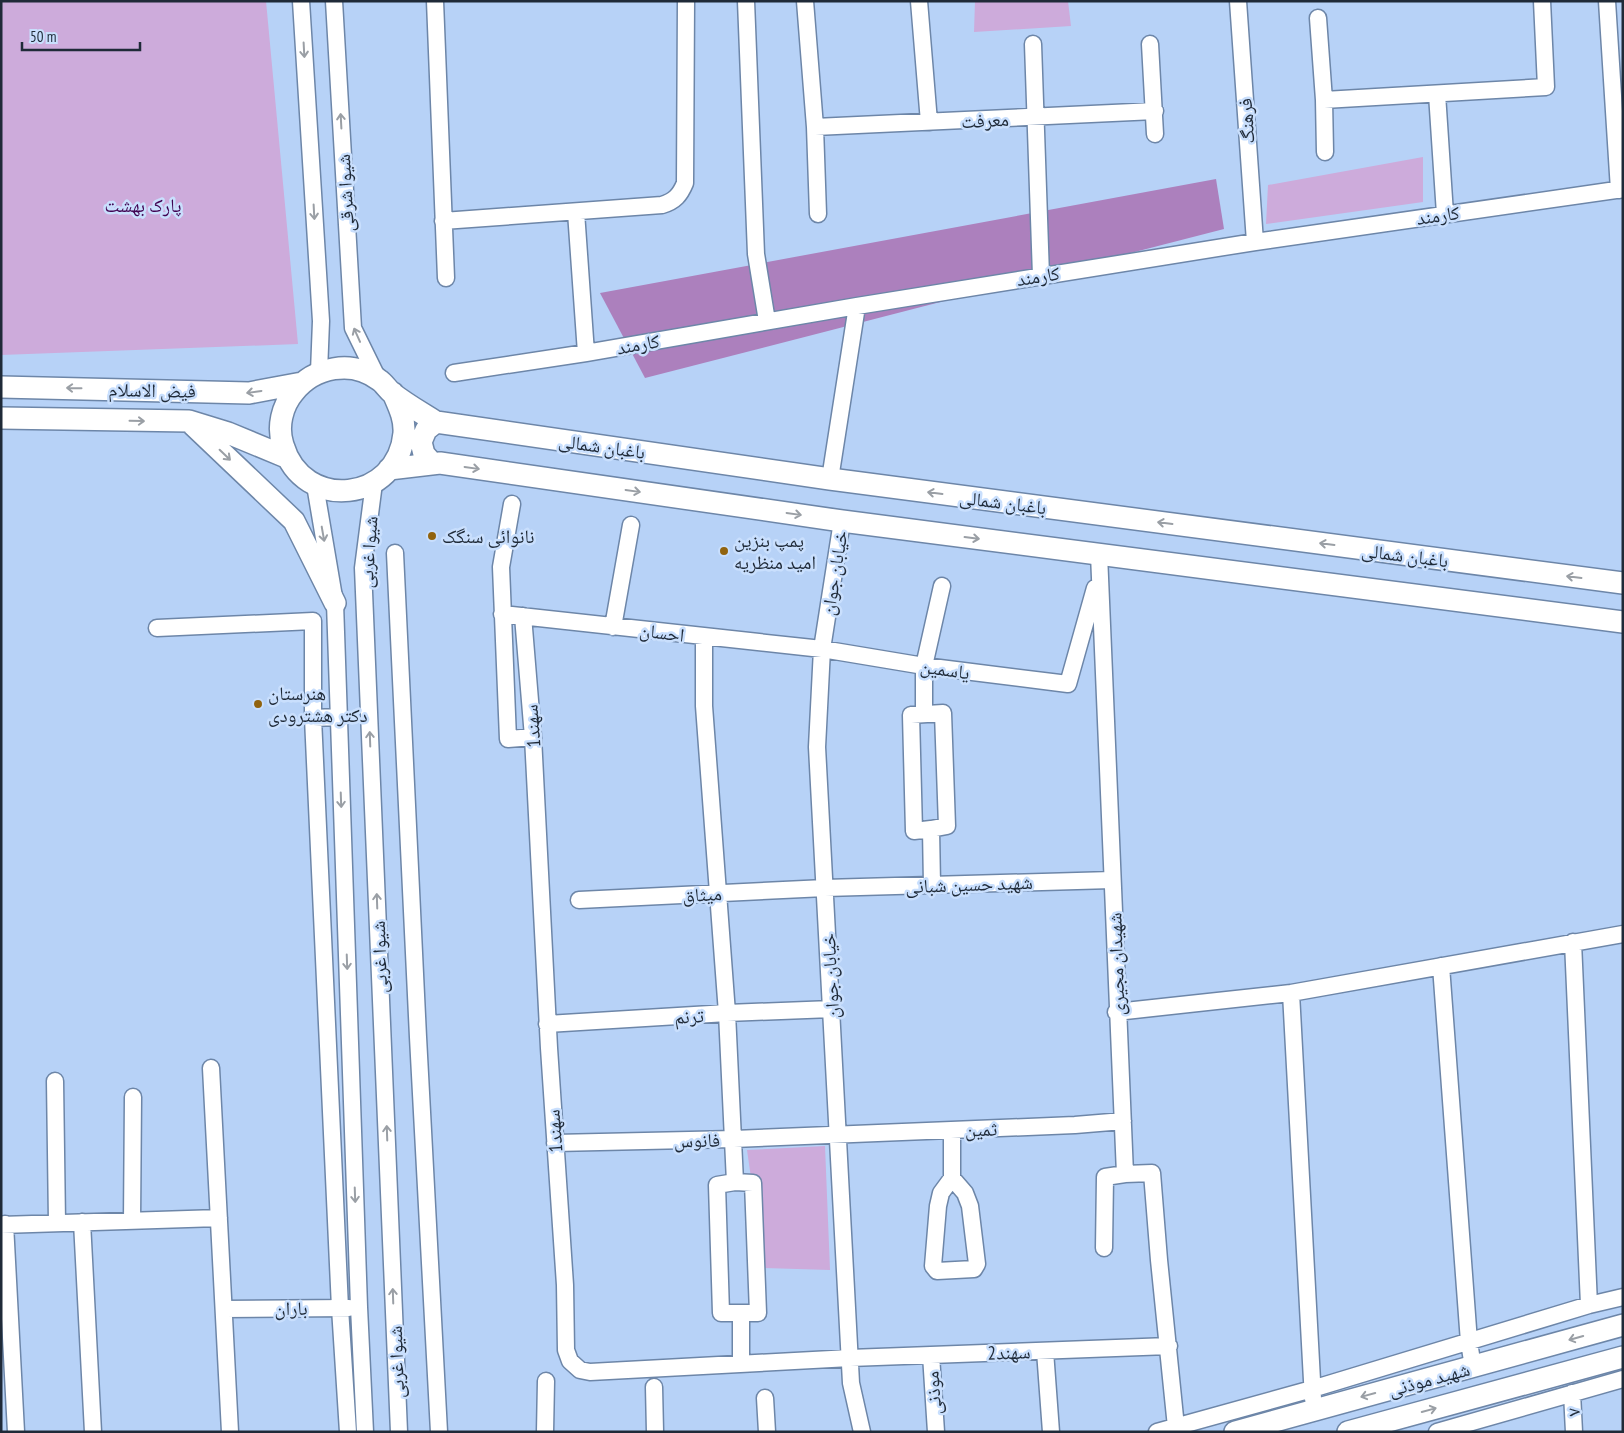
<svg xmlns="http://www.w3.org/2000/svg" width="1624" height="1433" font-family="'PT Sans Narrow','Noto Naskh Arabic',sans-serif">
<style>
.green{fill:#cdabdb}
.forest{fill:#ac80bd}
.lines{fill:none;stroke-linecap:round;stroke-linejoin:round}
.minor-casing{stroke:#6d86a8;stroke-width:19}
.major-casing{stroke:#6d86a8;stroke-width:24}
.minor{stroke:#fff;stroke-width:16}
.major{stroke:#fff;stroke-width:21}
.oneway{stroke:#9a9fa5}
.poi-dot{fill:#91630e;stroke:#c9dffd;stroke-width:2}
.labels{text-anchor:middle;stroke-width:5;stroke-linejoin:round;paint-order:stroke}
.street-label{font-size:19px;fill:#1f2a38;stroke:#c9dffd}
.park-label{font-size:19px;fill:#410453;stroke:#c9dffd}
.poi-label{font-size:19px;fill:#1f2a38;stroke:#c9dffd;text-anchor:start}
</style>
<rect width="100%" height="100%" fill="#b7d2f7"/>
<path class="green" d="M 1,1 L 266,1 L 298,344 L 1,355 Z
M 975,1 L 1068,1 L 1071,26 L 974,32 Z
M 1423,157 L 1423,202 L 1266,224 L 1268,185 Z
M 825,1146 L 830,1270 L 764,1268 L 747,1150 Z"/>
<path class="forest" d="M 1216,179 L 1224,229 L 645,378 L 600,293 Z"/>
<g class="lines">
<defs>
<path id="minor" d="M 301,1 L 321,321 L 319,372
M 334,1 L 353,328 L 378,379
M 435,1 L 446,278
M 746,1 L 756,254 L 767,321
M 805,1 L 815,127 L 818,214
M 919,1 L 929,122
M 1238,1 L 1255,242
M 1607,1 L 1619,190
M 1318,18 L 1324,100 L 1325,152
M 1033,44 L 1041,276
M 1150,44 L 1155,134
M 1437,94 L 1445,214
M 1324,100 L 1546,87 L 1542,1
M 815,127 L 1155,111
M 576,212 L 586,353
M 443,221 L 662,205 C 675,201 680,195 685,183 L 686,1
M 454,373 L 586,353 L 857,306 L 1255,242 L 1623,189
M 830,479 L 857,306
M 374,483 L 363,568 L 399,1432
M 315,485 L 335,603 L 359,1307 L 365,1432
M 512,504 L 501,567 L 508,739 L 533,737
M 842,521 L 822,649 L 817,747 L 851,1383 L 862,1432
M 395,553 L 418,1037 L 439,1432
M 1099,554 L 1125,1174 L 1152,1173 L 1159,1260 L 1176,1427
M 502,614 L 822,649 L 924,666 L 1068,684 L 1095,588
M 523,616 L 533,737 L 549,1048 L 565,1285 L 566,1350 L 570,1361 L 580,1370 L 590,1372 L 850,1358 L 1169,1346
M 613,627 L 631,525
M 157,628 L 313,621 L 313,718 L 338,717
M 704,637 L 704,706 L 727,1013 L 735,1182 L 717,1185 L 721,1313 L 758,1313 L 753,1183 L 735,1182
M 924,714 L 924,666 L 942,586
M 313,718 L 340,1308 L 348,1432
M 931,829 L 914,831 L 911,715 L 943,713 L 947,826 L 931,829 L 932,885
M 579,900 L 825,888 L 1112,880
M 1573,942 L 1589,1305
M 1441,966 L 1469,1342 L 1473,1367
M 1291,993 L 1313,1399
M 1116,1012 L 1291,993 L 1623,934
M 547,1024 L 727,1013 L 832,1009
M 211,1068 L 230,1432
M 55,1081 L 57,1223
M 952,1130 L 952,1178 L 941,1193 L 938,1206 L 933,1266 L 937,1271 L 974,1269 L 977,1264 L 970,1206 L 965,1193 L 952,1178
M 555,1143 L 734,1139 L 1075,1125 L 1123,1121
M 132,1221 L 133,1097
M 82,1222 L 93,1432
M 5,1224 L 16,1432
M 1,1225 L 219,1218
M 1104,1248 L 1105,1177 L 1125,1174
M 224,1309 L 349,1308
M 741,1313 L 741,1364
M 1045,1351 L 1051,1432
M 931,1355 L 936,1432
M 654,1387 L 655,1432
M 1572,1393 L 1574,1432
M 765,1398 L 767,1432
M 545,1432 L 546,1381
M 1157,1432 L 1312,1389 L 1589,1305 L 1623,1297
M 1437,1432 L 1623,1379"/>
<path id="major" d="M 1,387 L 249,393 L 302,383
M 393,393 C 398,405 405,418 404,433 C 398,502 303,513 283,445 C 277,427 282,406 294,392 C 314,367 352,359 379,380 C 384,383 387,389 392,393 C 406,404 422,413 436,422 L 830,479 L 1623,583
M 1,418 L 189,421 L 228,433 L 286,457
M 193,425 L 294,521 L 335,603
M 433,464 L 424,454 L 421,442 L 426,430 L 436,422
M 389,469 L 440,463 L 842,521 L 1623,622
M 1235,1432 L 1623,1325
M 1348,1432 L 1623,1357"/>
</defs>
<use href="#minor" class="minor-casing"/>
<use href="#major" class="major-casing"/>
<use href="#minor" class="minor"/>
<use href="#major" class="major"/>
</g>
<defs><path id="oneway-shaft" d="M-6 0H5M1.5-3L5.5 0L1.5 3" fill="none" stroke-width="1.6" stroke-linecap="round" stroke-linejoin="round" transform="scale(1.25)"/></defs>
<g class="oneway">
<use href="#oneway-shaft" transform="translate(304 50) rotate(87)"/>
<use href="#oneway-shaft" transform="translate(341 121) rotate(-93)"/>
<use href="#oneway-shaft" transform="translate(314 212) rotate(87)"/>
<use href="#oneway-shaft" transform="translate(357 335) rotate(-114)"/>
<use href="#oneway-shaft" transform="translate(74 388) rotate(-179)"/>
<use href="#oneway-shaft" transform="translate(254 392) rotate(172)"/>
<use href="#oneway-shaft" transform="translate(137 421) rotate(1)"/>
<use href="#oneway-shaft" transform="translate(225 455) rotate(44)"/>
<use href="#oneway-shaft" transform="translate(472 468) rotate(8)"/>
<use href="#oneway-shaft" transform="translate(633 491) rotate(8)"/>
<use href="#oneway-shaft" transform="translate(935 493) rotate(-173)"/>
<use href="#oneway-shaft" transform="translate(794 514) rotate(8)"/>
<use href="#oneway-shaft" transform="translate(1165 523) rotate(-173)"/>
<use href="#oneway-shaft" transform="translate(323 534) rotate(80)"/>
<use href="#oneway-shaft" transform="translate(972 538) rotate(7)"/>
<use href="#oneway-shaft" transform="translate(1327 544) rotate(-173)"/>
<use href="#oneway-shaft" transform="translate(1574 577) rotate(-173)"/>
<use href="#oneway-shaft" transform="translate(370 739) rotate(-92)"/>
<use href="#oneway-shaft" transform="translate(341 800) rotate(88)"/>
<use href="#oneway-shaft" transform="translate(377 901) rotate(-92)"/>
<use href="#oneway-shaft" transform="translate(347 962) rotate(88)"/>
<use href="#oneway-shaft" transform="translate(387 1133) rotate(-92)"/>
<use href="#oneway-shaft" transform="translate(355 1195) rotate(88)"/>
<use href="#oneway-shaft" transform="translate(393 1296) rotate(-92)"/>
<use href="#oneway-shaft" transform="translate(1576 1338) rotate(164)"/>
<use href="#oneway-shaft" transform="translate(1368 1395) rotate(165)"/>
<use href="#oneway-shaft" transform="translate(1429 1410) rotate(-15)"/>
</g>
<g class="poi-dot">
<circle cx="432" cy="536" r="5"/>
<circle cx="724" cy="551" r="5"/>
<circle cx="258" cy="704" r="5"/>
</g>
<g class="labels">
<g class="street-label">
<text transform="translate(985 120) rotate(-3)" y="7">معرفت</text>
<text transform="translate(1246 121) rotate(-94)" y="7">فرهنگ</text>
<text transform="translate(345 193) rotate(-93)" y="7">شیوا شرقی</text>
<text transform="translate(1438 215) rotate(-8)" y="7">کارمند</text>
<text transform="translate(1038 276) rotate(-9)" y="7">کارمند</text>
<text transform="translate(638 344) rotate(-10)" y="7">کارمند</text>
<text transform="translate(152 390) rotate(1)" y="7">فیض الاسلام</text>
<text transform="translate(602 446) rotate(8)" y="7">باغبان شمالی</text>
<text transform="translate(1003 502) rotate(7)" y="7">باغبان شمالی</text>
<text transform="translate(368 552) rotate(-86)" y="7">شیوا غربی</text>
<text transform="translate(1405 555) rotate(7)" y="7">باغبان شمالی</text>
<text transform="translate(834 573) rotate(-81)" y="7">خیابان جوان</text>
<text transform="translate(662 632) rotate(7)" y="7">احسان</text>
<text transform="translate(945 669) rotate(8)" y="7">یاسمین</text>
<text transform="translate(532 726) rotate(-94)" y="7">1سهند</text>
<text transform="translate(969 884) rotate(-2)" y="7">شهید حسین شبانی</text>
<text transform="translate(702 894) rotate(-3)" y="7">میثاق</text>
<text transform="translate(379 957) rotate(-92)" y="7">شیوا غربی</text>
<text transform="translate(1116 964) rotate(-92)" y="7">شهیدان مجیری</text>
<text transform="translate(830 976) rotate(-93)" y="7">خیابان جوان</text>
<text transform="translate(689 1016) rotate(-4)" y="7">ترنم</text>
<text transform="translate(981 1129) rotate(-2)" y="7">ثمین</text>
<text transform="translate(554 1131) rotate(-94)" y="7">1سهند</text>
<text transform="translate(697 1140) rotate(-1)" y="7">فانوس</text>
<text transform="translate(291 1308) rotate(-1)" y="7">باران</text>
<text transform="translate(1009 1352) rotate(-2)" y="7">2سهند</text>
<text transform="translate(396 1362) rotate(-92)" y="7">شیوا غربی</text>
<text transform="translate(1429 1379) rotate(-15)" y="7">شهید موذنی</text>
<text transform="translate(933 1393) rotate(-94)" y="7">موذنی</text>
<text transform="translate(1573 1412) rotate(-93)" y="7">۷</text>
</g>
<g class="park-label">
<text x="143" y="212">پارک بهشت</text>
</g>
<g class="poi-label">
<text x="442" y="543">نانوائی سنگک</text>
<text x="734" y="547">پمپ بنزین<tspan x="734" dy="22">امید منظریه</tspan></text>
<text x="268" y="700">هنرستان<tspan x="268" dy="22">دکتر هشترودی</tspan></text>
</g>
</g>
<rect width="1624" height="1433" fill="none" stroke="#1f2a38" stroke-width="5"/>
<path d="M22 42v8h118v-8" fill="none" stroke="#1f2a38" stroke-width="2.5"/>
<text x="30" y="42" font-size="15" fill="#1f2a38" stroke="#c9dffd" stroke-width="4" paint-order="stroke">50 m</text>
</svg>
